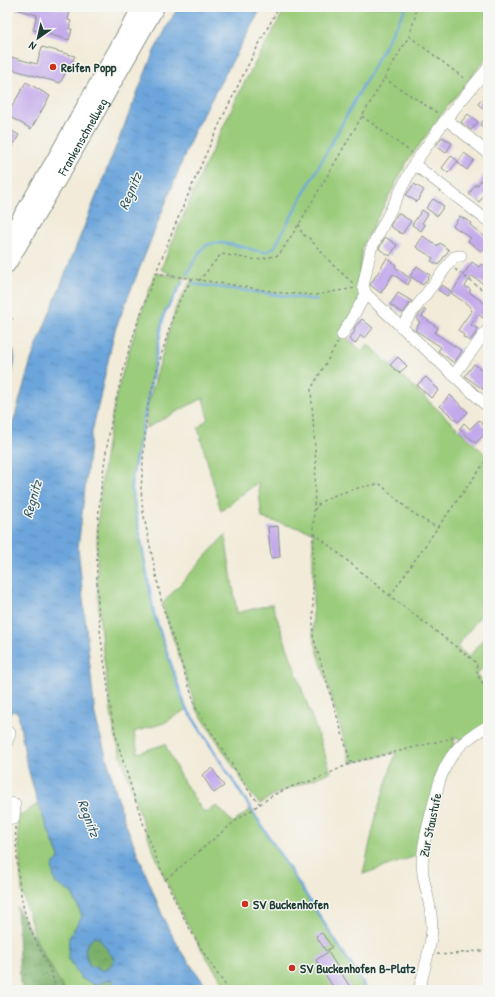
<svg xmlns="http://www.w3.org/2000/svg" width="495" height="997" font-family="'Patrick Hand',sans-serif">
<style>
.green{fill:#9bcc7b;stroke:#5d8458}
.forest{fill:url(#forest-crowns);stroke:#4e7650}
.water{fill:url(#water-ripples);stroke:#467188;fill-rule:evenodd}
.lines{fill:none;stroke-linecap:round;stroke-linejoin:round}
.stream{stroke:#6ca5db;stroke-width:2.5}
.building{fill:#c2a9eb}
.minor-casing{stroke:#889486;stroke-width:12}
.highway-casing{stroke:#889486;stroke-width:18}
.path{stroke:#889486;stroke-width:1.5;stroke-dasharray:3 3;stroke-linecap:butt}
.minor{stroke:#fff;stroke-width:11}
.highway{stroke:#fff;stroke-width:16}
.poi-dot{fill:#c8321e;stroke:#f6f6f2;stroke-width:1.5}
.labels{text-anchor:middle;stroke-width:3;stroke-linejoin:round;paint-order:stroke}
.poi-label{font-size:13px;font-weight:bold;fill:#1f3d34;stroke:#f6f6f2;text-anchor:start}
.street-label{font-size:13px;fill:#1f3d34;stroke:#f6f6f2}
.water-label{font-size:14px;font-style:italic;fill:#365c66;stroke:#f6f6f2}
</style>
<defs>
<pattern id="forest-crowns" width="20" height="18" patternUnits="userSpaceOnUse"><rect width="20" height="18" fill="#7cb06b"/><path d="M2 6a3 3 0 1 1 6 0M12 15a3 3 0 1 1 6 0" fill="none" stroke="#659059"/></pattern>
<pattern id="water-ripples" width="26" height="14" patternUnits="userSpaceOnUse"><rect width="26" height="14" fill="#6ca5db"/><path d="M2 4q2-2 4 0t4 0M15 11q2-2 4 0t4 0" fill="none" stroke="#5888b2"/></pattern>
</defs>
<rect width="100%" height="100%" fill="#f6f6f2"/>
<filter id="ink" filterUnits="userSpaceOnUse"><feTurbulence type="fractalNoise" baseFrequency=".025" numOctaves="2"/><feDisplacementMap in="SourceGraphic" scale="8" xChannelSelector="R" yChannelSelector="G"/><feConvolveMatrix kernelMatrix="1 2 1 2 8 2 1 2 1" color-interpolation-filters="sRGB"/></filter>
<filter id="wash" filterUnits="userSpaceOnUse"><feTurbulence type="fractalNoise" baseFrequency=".012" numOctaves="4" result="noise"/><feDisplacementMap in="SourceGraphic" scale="16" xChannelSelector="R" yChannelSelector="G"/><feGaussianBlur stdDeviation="0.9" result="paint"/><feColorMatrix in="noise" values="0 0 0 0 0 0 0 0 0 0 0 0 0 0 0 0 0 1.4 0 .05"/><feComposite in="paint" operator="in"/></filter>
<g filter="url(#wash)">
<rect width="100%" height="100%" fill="#f2ebd9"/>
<path class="green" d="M 286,7 L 488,7 L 488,56 L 440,116 L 407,162 L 363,245 L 358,287 L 366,294 L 342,334 L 362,351 L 368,344 L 486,455 L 487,466 L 488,467 L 488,605 L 457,647 L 469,657 L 488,633 L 488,664 L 476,674 L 483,684 L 488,688 L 488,726 L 465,740 L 452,738 L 455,743 L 422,854 L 363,874 L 377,812 L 396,752 L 351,763 L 313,636 L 313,532 L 262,518 L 258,482 L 221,511 L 198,428 L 208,418 L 203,398 L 146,428 L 147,408 L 176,307 L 192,279 L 180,277 L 183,281 L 164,314 L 131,484 L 154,614 L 187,709 L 164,723 L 134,732 L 138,753 L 165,744 L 180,776 L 204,813 L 217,806 L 233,823 L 251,809 L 368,990 L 229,990 C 184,930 155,861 132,791 C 126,770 118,750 114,729 C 111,716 110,702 108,688 C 98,622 93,555 101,489 C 105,453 111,416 120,381 C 130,345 143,309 155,273 L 177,277 L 161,269 L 202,172 L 242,87 Z
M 225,535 L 237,613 L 272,604 L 331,772 L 273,795 L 260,804 L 251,794 L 196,708 L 162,604 Z
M 38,804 L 82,916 L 69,938 L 81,978 L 94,985 L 93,990 L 64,990 L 37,942 L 22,892 L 17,817 Z"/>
<path class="forest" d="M 17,907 L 64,990 L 24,990 L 20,983 Z
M 94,937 L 99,938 L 114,959 L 112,964 L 104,971 L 89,965 C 84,950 83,948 94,937 Z
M 111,979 L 117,990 L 93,990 L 94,985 Z"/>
<path class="water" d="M 178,7 L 262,7 L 195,129 L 115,330 L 91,437 L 78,548 L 95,716 L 123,817 L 165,922 L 182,953 L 209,990 L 117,990 L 111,979 L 94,985 L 81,978 L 68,958 L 69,938 L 82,916 L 72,893 L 55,883 L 52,867 L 59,857 L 38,804 L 26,761 L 18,713 L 14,711 L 9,713 L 7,721 L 7,444 L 31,360 L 154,51 ZM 94,937 L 99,938 L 114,959 L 112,964 L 104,971 L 89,965 C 84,951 83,947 94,937 Z
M 7,343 C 22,352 11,375 7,388 Z"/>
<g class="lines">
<path class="stream" d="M 187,274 C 192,266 198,253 204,247 C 216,237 248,249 262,252 L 268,251 L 274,248 L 406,7
M 183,281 L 164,314 L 131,484 L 154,614 L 185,706 L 367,990
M 193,284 L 317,300"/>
</g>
<g id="blocks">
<path class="building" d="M 16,7 L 58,7 L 58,8 L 70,11 L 68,20 L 71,21 L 69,29 L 72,29 L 69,40 L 33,30 L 37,15 L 16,9 Z
M 42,47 L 75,56 L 60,83 L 7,68 L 7,56 L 37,64 Z
M 26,82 L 50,96 L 31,129 L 7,115 Z
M 488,92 L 488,113 L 478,104 Z
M 468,114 L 478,122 L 471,130 L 461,122 Z
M 488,114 L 488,131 L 480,125 Z
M 7,128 L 19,135 L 7,156 Z
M 442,137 L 452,143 L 446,153 L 436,146 Z
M 464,153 L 474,160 L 467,170 L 458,163 Z
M 451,156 L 458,161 L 448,173 L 442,168 Z
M 488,169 L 488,196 L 485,194 L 479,202 L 469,194 L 476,184 L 477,186 Z
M 414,184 L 424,190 L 417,202 L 406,195 Z
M 433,199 L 444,206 L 437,216 L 426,208 Z
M 422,210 L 428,214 L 422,223 L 425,225 L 421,231 L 412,225 Z
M 398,213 L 411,221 L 402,234 L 390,226 Z
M 460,216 L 471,223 L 470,225 L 488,239 L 488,245 L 482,252 L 468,241 L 471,238 L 453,226 Z
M 423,236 L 437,246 L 440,243 L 449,250 L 438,265 L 431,261 L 433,258 L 416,247 Z
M 385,237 L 397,245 L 390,256 L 379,249 Z
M 387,258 L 396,265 L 395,267 L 411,279 L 408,285 L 393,274 L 381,293 L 370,285 Z
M 472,262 L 479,267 L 482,264 L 488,268 L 485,271 L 488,273 L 488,287 L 472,276 L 465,286 L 471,290 L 469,292 L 488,306 L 488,311 L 483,318 L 478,314 L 471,325 L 478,329 L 470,341 L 463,337 L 464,335 L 458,330 L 472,310 L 470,308 L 471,307 L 451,293 Z
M 417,266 L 430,275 L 423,285 L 410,276 Z
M 442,285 L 451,291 L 447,296 L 438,290 Z
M 398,293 L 412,301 L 403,313 L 390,305 Z
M 424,309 L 426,311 L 422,316 L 438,328 L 435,333 L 462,351 L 454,363 L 438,351 L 441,347 L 415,330 L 420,322 L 416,319 Z
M 362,319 L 373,328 L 365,338 L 361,335 L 355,344 L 349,339 L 355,331 L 354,329 L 355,327 Z
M 398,357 L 407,366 L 399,373 L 390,365 Z
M 474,364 L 488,374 L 488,393 L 465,376 Z
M 426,377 L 439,390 L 431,398 L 417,385 Z
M 450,395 L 468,412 L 458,422 L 440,406 Z
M 479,420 L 488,431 L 476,443 L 459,429 L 464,423 L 470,429 Z
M 278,526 L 280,557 L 271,558 L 268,527 Z
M 212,768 L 224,786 L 214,793 L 202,775 Z
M 322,933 L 332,947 L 326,951 L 316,936 Z
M 328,952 L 352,990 L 335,990 L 316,960 Z"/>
</g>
</g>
<g filter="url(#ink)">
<use href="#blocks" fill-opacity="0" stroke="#889486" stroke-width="1"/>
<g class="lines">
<defs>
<path id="minor" d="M 488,68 L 446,119 L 414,164 L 371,249 L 363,286 L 366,294 L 488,407
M 446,119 L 488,153
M 414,164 L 488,221
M 401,327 L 454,257 L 461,256
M 342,335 L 366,294
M 454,375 L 488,329
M 7,742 L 10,733
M 7,803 L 15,804 L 14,819
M 419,990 C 424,970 431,948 432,928 C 432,907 426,893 423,874 C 420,850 428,827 433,805 C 438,788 441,771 451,757 C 461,742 473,735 488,726"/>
<g id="highway">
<path d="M 7,241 L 54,161 L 141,7"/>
<path id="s1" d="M 7,265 L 64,169 L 156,7"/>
</g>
</defs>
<use href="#minor" class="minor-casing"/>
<use href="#highway" class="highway-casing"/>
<path class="path" d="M 409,36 L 466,80
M 384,78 L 439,114
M 362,116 L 412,153
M 299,224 L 302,234 L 309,238 L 333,265 L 355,285
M 455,269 L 488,294
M 155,273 L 283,293 L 315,295 L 355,288
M 192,279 L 176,307 L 160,359 L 147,408 L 141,489 L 143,512 L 162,604 L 196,708 L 251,794 L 260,804
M 199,281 L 221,254 L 257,260 L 279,255 L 299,224 L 409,36 L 415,17 L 415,7
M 7,316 L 13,319
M 338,342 L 311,389 L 316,464 L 313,532 L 313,636 L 351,763
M 314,510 C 317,507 319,503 323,501 C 331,495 369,484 380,484 C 398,500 415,518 438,527
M 314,533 L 390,596 L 477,663 C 476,674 479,681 488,688
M 390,596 L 438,527 L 488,458
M 15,827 C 18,861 17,896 30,928 C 38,949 52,967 56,990
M 166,879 L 233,823 L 273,795 L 293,786 L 317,779 L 351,763 L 452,738 L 455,739
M 437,954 C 454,956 471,950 488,951
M 229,990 C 185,931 155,862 133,793 C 127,773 120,753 115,732 C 111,715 109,698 107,680 C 103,655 99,628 98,602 C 93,531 103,452 120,384 C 133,329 154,277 175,225 C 194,182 212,138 233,96 C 247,66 263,36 279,7"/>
<use href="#minor" class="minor"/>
<use href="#highway" class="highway"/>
</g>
</g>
<g class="poi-dot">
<circle cx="53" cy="67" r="4"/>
<circle cx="245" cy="904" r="4"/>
<circle cx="292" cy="968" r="4"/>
</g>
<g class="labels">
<g class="poi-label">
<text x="61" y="72">Reifen Popp</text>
<text x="253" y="909">SV Buckenhofen</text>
<text x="300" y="973">SV Buckenhofen B-Platz</text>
</g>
<g class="street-label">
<text dy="5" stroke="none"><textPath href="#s1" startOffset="149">Frankenschnellweg</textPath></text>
<text transform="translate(430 825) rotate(-78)" y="5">Zur Staustufe</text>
</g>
<g class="water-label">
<text transform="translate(130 191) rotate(-67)" y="5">Regnitz</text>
<text transform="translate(32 499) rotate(-74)" y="5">Regnitz</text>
<text transform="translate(89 818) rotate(69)" y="5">Regnitz</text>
</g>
</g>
<rect width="495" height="997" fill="none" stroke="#f6f6f2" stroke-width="24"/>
<g transform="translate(38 38) rotate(214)" stroke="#f6f6f2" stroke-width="3" paint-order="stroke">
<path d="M0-3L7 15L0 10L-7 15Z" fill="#1f3d34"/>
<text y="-6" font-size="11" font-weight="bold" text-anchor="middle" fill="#1f3d34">N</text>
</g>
</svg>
